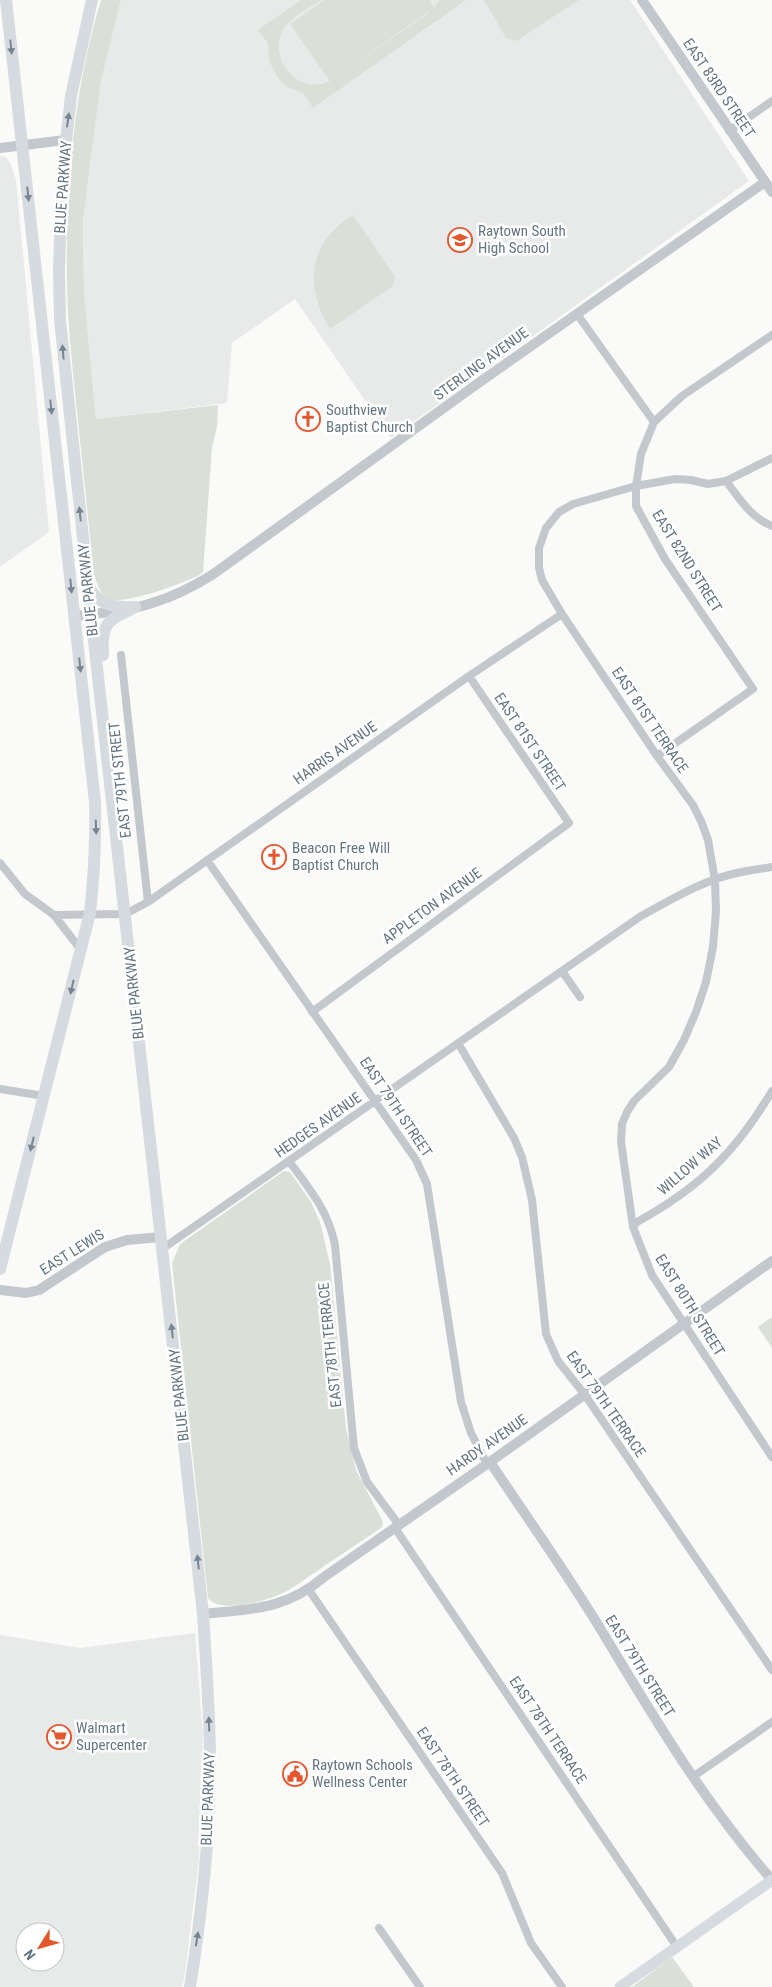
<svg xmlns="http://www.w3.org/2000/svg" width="772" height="1987" font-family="'Roboto Condensed',sans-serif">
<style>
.built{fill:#e8e9e9;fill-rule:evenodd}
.green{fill:#dadfd7;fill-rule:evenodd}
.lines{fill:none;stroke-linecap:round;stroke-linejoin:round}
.minor{stroke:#c3c8cc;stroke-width:8}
.tertiary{stroke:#c3c8cc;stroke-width:10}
.secondary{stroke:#d6dbdf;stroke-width:11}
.trunk{stroke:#d6dbdf;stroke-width:12}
.oneway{fill:#768591}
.labels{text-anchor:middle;stroke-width:5;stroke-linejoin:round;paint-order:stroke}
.street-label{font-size:15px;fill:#657683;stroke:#fff}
.poi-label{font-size:15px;fill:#657683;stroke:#fff;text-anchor:start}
</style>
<rect width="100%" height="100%" fill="#fafaf8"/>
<path class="built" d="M 121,0 L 630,0 L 749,181 L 391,438 L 295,299 L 232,343 L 227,403 L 96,419 L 84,293 L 83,220 L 101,81 Z
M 0,156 L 6,157 L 11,165 L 16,180 L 49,532 L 0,567 Z
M 195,1633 L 203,1738 L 199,1859 L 185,1973 L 182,1987 L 0,1987 L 0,1635 L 80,1648 ZM 25,1932 L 55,1932 L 55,1962 L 25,1962 Z"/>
<path class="green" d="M 101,0 L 121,0 L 101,81 L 83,220 L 84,293 L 96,419 L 218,405 L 217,427 L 212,447 L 203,572 L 198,576 C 181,583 123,607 107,598 C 99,593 97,582 94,574 C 88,520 83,466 77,412 C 73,371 68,329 67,288 C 65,192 73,92 101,0 Z
M 301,0 L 321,0 C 309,8 292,16 284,28 C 266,58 298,97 330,81 L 290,24 L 325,0 L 429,0 L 434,8 L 440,0 L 466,0 L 313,108 L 303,93 L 286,86 L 278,78 L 269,61 L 268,43 L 258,30 ZM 430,11 L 427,14 L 336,77 L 429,11 Z
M 484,0 L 579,0 L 516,41 L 506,38 Z
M 353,215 L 395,277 L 393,286 L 330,329 C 304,287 308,242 353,215 Z
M 284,1171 L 290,1172 L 311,1202 L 320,1222 L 330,1264 L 346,1428 L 356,1470 L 383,1522 L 382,1527 L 378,1530 C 357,1544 335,1559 314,1573 C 305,1579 295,1587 285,1592 C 269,1600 221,1615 208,1598 L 172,1263 L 180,1244 Z
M 772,1317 L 772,1348 L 758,1327 Z
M 672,1957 L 694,1987 L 632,1987 Z"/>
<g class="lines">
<path class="minor" d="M 729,131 L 772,101
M 577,314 L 654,422
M 772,458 L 726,481 L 708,484 L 691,480 L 675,479 L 636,486 L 573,504 L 559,512 L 546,528 L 539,548 L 539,568 L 542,580 L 562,614 L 657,756 L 693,805 L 701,821 L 708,840 L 715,880 L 716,911 L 713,947 L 706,982 L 696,1012 L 684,1040 L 669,1067 L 634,1101 L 627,1112 L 622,1124 L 621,1142 L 633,1227 L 652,1275 L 772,1457
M 726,481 C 739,498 751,518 772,526
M 121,655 L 148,902
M 469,676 L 569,823
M 657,756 L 753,689 L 665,559 L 636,506 L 636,486 L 641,454 L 654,422 L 682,396 L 772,335
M 207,860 L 416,1160 L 427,1184 L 461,1402 L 471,1433 L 487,1464
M 0,863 L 25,894 L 54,915 L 81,950
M 54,915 L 125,914 L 148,902 L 469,676 L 562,614
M 562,971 L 580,997
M 312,1012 L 569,823
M 458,1043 L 514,1138 L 522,1157 L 532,1200 L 546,1334 L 558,1361 L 585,1395 L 772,1670
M 0,1089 L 44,1096
M 289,1161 C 310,1190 328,1210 335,1245 L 354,1448 L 367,1482 L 399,1525
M 633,1227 L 637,1222 C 699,1188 736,1152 772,1091
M 162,1249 L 641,916 C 671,900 703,880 737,873 C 749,870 760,869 772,867
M 395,1528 L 677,1947
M 309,1590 L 502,1873 L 531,1943 L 562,1987
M 694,1776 L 772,1722
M 379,1928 L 420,1987"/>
<path class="tertiary" d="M 642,0 L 772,192
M 0,148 L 65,140
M 75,616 C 101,613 130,611 155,602 C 175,596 194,586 212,575 L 477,384 L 765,182
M 0,1290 L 26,1293 L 39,1290 L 105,1247 L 127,1240 L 161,1237
M 490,1462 C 528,1519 568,1575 603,1633 C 654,1718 706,1805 772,1880
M 203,1614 C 250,1609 286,1610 324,1577 L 487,1464 L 772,1261"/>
<path class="secondary" d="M 620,1987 L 772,1880"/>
<path class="trunk" d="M 92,0 L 71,96 L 62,176 L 59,269 L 60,320 L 91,614 L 203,1614 C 206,1663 210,1713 210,1763 C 210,1838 202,1912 190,1987
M 88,584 C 96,604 113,608 133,607
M 103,655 C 101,621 108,621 135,607
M 0,1269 L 90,913 C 94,876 96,840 95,802 L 6,0"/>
</g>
<defs><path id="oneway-solid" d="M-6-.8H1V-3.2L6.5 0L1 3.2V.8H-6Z" transform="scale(1.25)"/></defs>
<g class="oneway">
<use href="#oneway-solid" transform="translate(11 47) rotate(84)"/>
<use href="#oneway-solid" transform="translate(68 120) rotate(-82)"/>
<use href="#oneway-solid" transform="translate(28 194) rotate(84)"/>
<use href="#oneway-solid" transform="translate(63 352) rotate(-95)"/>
<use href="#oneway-solid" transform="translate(51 407) rotate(84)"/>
<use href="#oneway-solid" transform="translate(80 514) rotate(-96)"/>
<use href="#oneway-solid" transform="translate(71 586) rotate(84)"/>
<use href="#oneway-solid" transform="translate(80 665) rotate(84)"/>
<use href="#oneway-solid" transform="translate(96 827) rotate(88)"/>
<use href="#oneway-solid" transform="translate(72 987) rotate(103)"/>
<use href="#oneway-solid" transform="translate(32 1144) rotate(104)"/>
<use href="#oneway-solid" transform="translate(172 1331) rotate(-96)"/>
<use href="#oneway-solid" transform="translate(198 1562) rotate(-96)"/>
<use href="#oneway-solid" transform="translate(209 1724) rotate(-92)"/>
<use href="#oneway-solid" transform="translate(197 1939) rotate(-81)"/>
</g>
<defs>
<symbol id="school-ring" viewBox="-11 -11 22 22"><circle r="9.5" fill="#fff" stroke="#e4572e" stroke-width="1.5"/><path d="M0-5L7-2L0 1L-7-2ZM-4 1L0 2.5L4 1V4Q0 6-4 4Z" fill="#e4572e"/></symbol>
<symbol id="church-ring" viewBox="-11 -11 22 22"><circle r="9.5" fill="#fff" stroke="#e4572e" stroke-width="1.5"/><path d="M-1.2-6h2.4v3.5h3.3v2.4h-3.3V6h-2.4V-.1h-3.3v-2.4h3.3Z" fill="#e4572e"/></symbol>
<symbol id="supermarket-ring" viewBox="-11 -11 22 22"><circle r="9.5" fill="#fff" stroke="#e4572e" stroke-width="1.5"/><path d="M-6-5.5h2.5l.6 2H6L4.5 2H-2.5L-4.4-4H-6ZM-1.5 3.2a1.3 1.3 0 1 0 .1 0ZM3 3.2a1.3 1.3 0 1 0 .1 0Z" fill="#e4572e"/></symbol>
<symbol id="civic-ring" viewBox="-11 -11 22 22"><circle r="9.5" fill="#fff" stroke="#e4572e" stroke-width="1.5"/><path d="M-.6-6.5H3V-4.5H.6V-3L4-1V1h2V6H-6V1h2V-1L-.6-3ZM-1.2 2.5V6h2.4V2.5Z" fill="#e4572e"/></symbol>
</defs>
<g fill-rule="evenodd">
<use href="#school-ring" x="446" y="226" width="28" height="28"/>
<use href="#church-ring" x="294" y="405" width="28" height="28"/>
<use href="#church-ring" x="260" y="843" width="28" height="28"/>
<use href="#supermarket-ring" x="45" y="1723" width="28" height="28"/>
<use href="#civic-ring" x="281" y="1760" width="28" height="28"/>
</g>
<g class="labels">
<g class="street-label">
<text transform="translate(719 88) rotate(56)" y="5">EAST 83RD STREET</text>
<text transform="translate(63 187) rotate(-86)" y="5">BLUE PARKWAY</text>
<text transform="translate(481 364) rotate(-36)" y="5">STERLING AVENUE</text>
<text transform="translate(687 561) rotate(58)" y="5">EAST 82ND STREET</text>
<text transform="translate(88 590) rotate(-96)" y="5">BLUE PARKWAY</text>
<text transform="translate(650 720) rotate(56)" y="5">EAST 81ST TERRACE</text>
<text transform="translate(530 742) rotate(56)" y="5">EAST 81ST STREET</text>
<text transform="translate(335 753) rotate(-35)" y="5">HARRIS AVENUE</text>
<text transform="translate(120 780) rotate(-96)" y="5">EAST 79TH STREET</text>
<text transform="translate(432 906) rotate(-36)" y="5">APPLETON AVENUE</text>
<text transform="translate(134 993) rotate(-96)" y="5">BLUE PARKWAY</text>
<text transform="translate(396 1107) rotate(56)" y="5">EAST 79TH STREET</text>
<text transform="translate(318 1125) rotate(-35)" y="5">HEDGES AVENUE</text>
<text transform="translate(690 1166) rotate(-41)" y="5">WILLOW WAY</text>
<text transform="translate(72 1252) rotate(-32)" y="5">EAST LEWIS</text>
<text transform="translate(690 1305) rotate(58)" y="5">EAST 80TH STREET</text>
<text transform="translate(330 1345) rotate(-96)" y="5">EAST 78TH TERRACE</text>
<text transform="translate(179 1395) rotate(-96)" y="5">BLUE PARKWAY</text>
<text transform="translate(606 1404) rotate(55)" y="5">EAST 79TH TERRACE</text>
<text transform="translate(487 1445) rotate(-35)" y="5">HARDY AVENUE</text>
<text transform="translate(640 1666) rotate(58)" y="5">EAST 79TH STREET</text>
<text transform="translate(548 1730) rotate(56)" y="5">EAST 78TH TERRACE</text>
<text transform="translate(453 1777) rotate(56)" y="5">EAST 78TH STREET</text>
<text transform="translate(208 1799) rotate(-88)" y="5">BLUE PARKWAY</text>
</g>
<g class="poi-label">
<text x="478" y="236">Raytown South<tspan x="478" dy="17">High School</tspan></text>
<text x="326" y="415">Southview<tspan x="326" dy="17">Baptist Church</tspan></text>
<text x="292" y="853">Beacon Free Will<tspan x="292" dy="17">Baptist Church</tspan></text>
<text x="76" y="1733">Walmart<tspan x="76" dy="17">Supercenter</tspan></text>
<text x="312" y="1770">Raytown Schools<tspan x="312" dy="17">Wellness Center</tspan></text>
</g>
</g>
<g transform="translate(40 1947) rotate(233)"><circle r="24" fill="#ffffff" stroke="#c1c8cd"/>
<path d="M0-4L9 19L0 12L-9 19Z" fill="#e4572e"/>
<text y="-8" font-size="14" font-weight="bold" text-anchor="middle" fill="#657683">N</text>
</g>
</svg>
